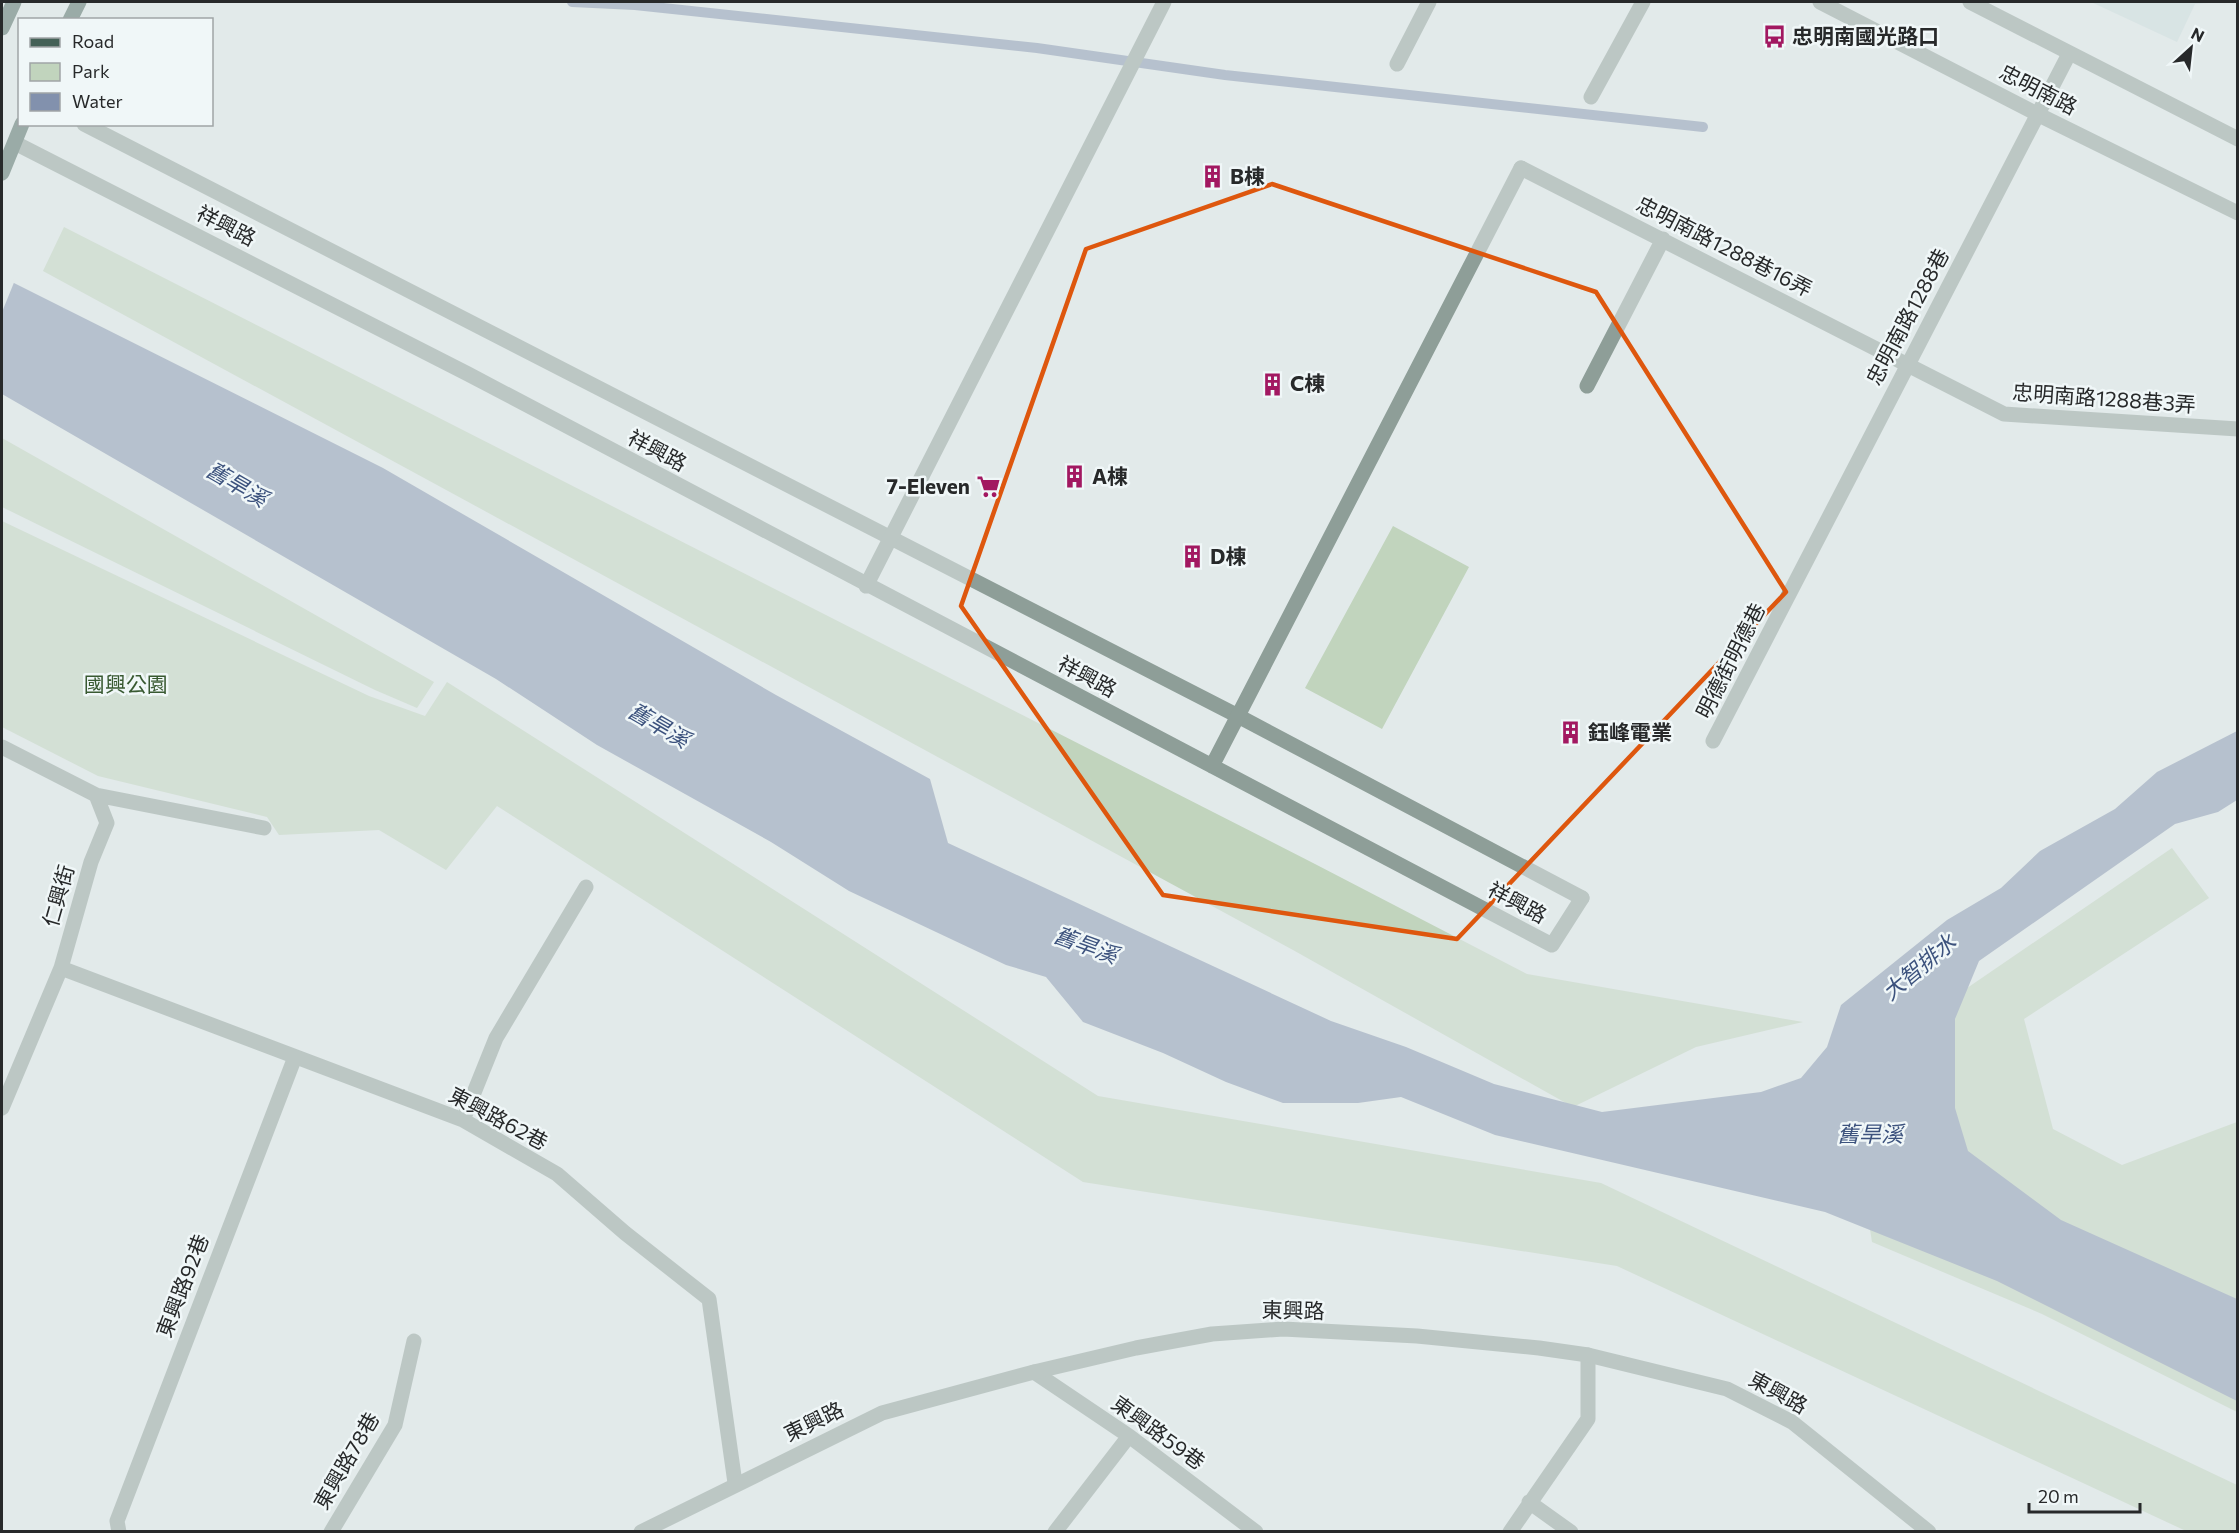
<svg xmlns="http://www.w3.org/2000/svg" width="2239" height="1533" font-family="Commissioner,'Noto Sans TC',sans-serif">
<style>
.built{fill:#cdddde}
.green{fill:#c1d4bd}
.water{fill:#8291ad}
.pier{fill:#e2eaea}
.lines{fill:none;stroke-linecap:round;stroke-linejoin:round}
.stream{stroke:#8291ad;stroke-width:10}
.service{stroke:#8e9e98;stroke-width:15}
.minor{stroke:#8e9e98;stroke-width:15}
.tertiary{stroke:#8e9e98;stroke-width:15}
.primary{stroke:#446157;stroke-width:15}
.marked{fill:none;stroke:#de570e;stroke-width:4.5;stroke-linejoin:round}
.labels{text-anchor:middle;stroke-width:5;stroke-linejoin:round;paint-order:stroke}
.poi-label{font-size:21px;font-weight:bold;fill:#27292a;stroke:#f0f7f8;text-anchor:start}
.street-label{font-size:21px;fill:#27292a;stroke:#f0f7f8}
.park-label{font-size:21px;fill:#385931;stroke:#f0f7f8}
.water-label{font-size:22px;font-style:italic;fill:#3c527d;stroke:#f0f7f8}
</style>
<rect width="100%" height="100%" fill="#e2eaea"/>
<path class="built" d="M 2091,2 L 2222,2 L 2195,4 L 2177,42 Z"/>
<path class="green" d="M 64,227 L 1315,864 L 1527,974 L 1803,1022 L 1696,1047 L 1573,1107 L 1293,950 L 43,271 Z
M 2,438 L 434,682 L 417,708 L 375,690 L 2,507 Z
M 2,521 L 369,696 L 425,716 L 447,682 L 1098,1096 L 1601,1183 L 2237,1485 L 2237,1531 L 2186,1531 L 1617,1266 L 1083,1182 L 497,806 L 446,870 L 379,830 L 279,835 L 267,817 L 98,776 L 2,727 Z
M 1393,526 L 1469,567 L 1382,729 L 1305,688 Z
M 2172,848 L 2209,898 L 2024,1019 L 2053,1129 L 2122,1165 L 2237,1122 L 2237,1412 L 2042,1314 L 1872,1242 L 1851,1107 L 1954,997 Z"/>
<path class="water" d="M 2,277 L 383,468 L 776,695 L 930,779 L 948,843 L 1331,1021 L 1406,1047 L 1494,1084 L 1602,1112 L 1761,1092 L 1801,1078 L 1827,1047 L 1841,1005 L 1947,920 L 2001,888 L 2040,851 L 2115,809 L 2157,772 L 2237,731 L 2237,800 L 2218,812 L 2175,824 L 1979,961 L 1955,1019 L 1955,1108 L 1968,1151 L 2061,1220 L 2237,1299 L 2237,1401 L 1997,1281 L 1825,1212 L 1495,1135 L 1401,1097 L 1358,1103 L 1283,1103 L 1226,1082 L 1163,1053 L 1083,1022 L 1046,977 L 1006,965 L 849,891 L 771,842 L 597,745 L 496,679 L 2,394 Z"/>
<path class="pier" d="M 2,274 L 15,280 L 2,312 Z"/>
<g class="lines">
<path class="stream" d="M 572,2 L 635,5 L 1037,48 L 1225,75 L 1703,127"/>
<path class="service" d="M 1397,64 L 1429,2
M 1591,97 L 1643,2
M 84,124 L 1238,716 L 1582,898
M 1521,168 L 2004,414 L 2238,429
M 1587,386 L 1663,239
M 2,747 L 96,795 L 264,828
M 61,968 L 463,1120 L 557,1174 L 625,1233 L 709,1299 L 735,1483
M 2,1108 L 61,968 L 91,862 L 107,823 L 96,795
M 463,1120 L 496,1038 L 586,887
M 1034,1372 L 1129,1436 L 1256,1532
M 1529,1502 L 1571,1532
M 119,1532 L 117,1521 L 295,1057
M 331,1532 L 395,1425 L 414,1341
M 1055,1532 L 1129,1436
M 1510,1532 L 1588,1419 L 1588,1355"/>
<path class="minor" d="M 15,143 L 468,374 L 1552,945 L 1582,898
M 866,586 L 1164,2
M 1713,741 L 2069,54
M 1212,766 L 1521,168"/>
<path class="tertiary" d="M 1820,2 L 2039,115 L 2238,213
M 1970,2 L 2238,139
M 641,1532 L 882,1413 L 1034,1372 L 1136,1348 L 1212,1334 L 1283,1329 L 1417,1336 L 1539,1348 L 1588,1355 L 1727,1389 L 1792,1422 L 1929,1532"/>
<path class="primary" d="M 70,20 L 79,2
M 2,28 L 14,2
M 2,173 L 22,124"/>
</g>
<path d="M0 0H2239V1533H0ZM 1272,184 L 1596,292 L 1786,592 L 1457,939 L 1163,895 L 961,606 L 1086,249 Z" fill="#e2eaea" fill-opacity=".55" fill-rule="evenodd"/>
<path class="marked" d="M 1272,184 L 1596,292 L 1786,592 L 1457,939 L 1163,895 L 961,606 L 1086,249 Z"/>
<defs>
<symbol id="bus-bare" viewBox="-9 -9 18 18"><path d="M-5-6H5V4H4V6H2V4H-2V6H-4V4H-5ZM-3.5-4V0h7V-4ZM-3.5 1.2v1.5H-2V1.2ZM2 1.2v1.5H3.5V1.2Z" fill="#a21861" stroke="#f0f7f8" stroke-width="2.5" paint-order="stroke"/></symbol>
<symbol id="building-bare" viewBox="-9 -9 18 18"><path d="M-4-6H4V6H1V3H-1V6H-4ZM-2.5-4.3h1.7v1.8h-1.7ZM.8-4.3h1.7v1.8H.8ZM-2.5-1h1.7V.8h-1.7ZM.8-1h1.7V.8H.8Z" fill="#a21861" stroke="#f0f7f8" stroke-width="2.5" paint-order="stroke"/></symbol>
<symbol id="supermarket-bare" viewBox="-9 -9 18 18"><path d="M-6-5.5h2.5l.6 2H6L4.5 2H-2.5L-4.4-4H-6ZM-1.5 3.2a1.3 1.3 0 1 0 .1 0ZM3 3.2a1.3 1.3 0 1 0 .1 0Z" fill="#a21861" stroke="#f0f7f8" stroke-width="2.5" paint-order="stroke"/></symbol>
</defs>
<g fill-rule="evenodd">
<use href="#bus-bare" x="1758" y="20" width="33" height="33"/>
<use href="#building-bare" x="1196" y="160" width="33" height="33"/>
<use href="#building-bare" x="1256" y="368" width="33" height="33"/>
<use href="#building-bare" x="1058" y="460" width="33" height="33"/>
<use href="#supermarket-bare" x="972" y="470" width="33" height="33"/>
<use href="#building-bare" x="1176" y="540" width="33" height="33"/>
<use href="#building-bare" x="1554" y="716" width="33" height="33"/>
</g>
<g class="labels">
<g class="poi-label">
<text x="1792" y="44">忠明南國光路口</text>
<text x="1230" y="184">B棟</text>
<text x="1290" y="391">C棟</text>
<text x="1092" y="484">A棟</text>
<text x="970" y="494" text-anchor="end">7-Eleven</text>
<text x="1210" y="564">D棟</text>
<text x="1588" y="740">鈺峰電業</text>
</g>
<g class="street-label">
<text transform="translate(2038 90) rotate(27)" y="7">忠明南路</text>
<text transform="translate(226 226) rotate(27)" y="7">祥興路</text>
<text transform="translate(1724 247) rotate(27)" y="7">忠明南路1288巷16弄</text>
<text transform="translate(1908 317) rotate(-62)" y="7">忠明南路1288巷</text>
<text transform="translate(2104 399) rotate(4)" y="7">忠明南路1288巷3弄</text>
<text transform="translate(657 451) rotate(28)" y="7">祥興路</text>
<text transform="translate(1731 661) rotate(-63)" y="7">明德街明德巷</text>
<text transform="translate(1087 677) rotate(28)" y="7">祥興路</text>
<text transform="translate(59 896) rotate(-74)" y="7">仁興街</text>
<text transform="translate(1517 903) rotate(28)" y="7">祥興路</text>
<text transform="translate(498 1119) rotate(28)" y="7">東興路62巷</text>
<text transform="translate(183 1286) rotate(-69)" y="7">東興路92巷</text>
<text transform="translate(1293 1311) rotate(1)" y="7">東興路</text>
<text transform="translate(1778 1393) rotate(29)" y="7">東興路</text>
<text transform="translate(814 1422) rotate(-26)" y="7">東興路</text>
<text transform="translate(1158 1433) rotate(36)" y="7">東興路59巷</text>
<text transform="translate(347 1461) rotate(-60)" y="7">東興路78巷</text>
</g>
<g class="park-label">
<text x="126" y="692">國興公園</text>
</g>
<g class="water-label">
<text transform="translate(237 484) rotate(30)" y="8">舊旱溪</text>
<text transform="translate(659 725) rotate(30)" y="8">舊旱溪</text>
<text transform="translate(1086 945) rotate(20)" y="8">舊旱溪</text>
<text transform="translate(1919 967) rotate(-40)" y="8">大智排水</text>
<text x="1870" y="1142">舊旱溪</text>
</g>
</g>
<rect width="2239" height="1533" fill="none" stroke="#27292a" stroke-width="6"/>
<rect x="18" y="18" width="195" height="108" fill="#f0f7f8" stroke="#a0a5a6" stroke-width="1.5"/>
<rect x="30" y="38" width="30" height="9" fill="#446157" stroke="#a0a5a6" stroke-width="1.5"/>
<text x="72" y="48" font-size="18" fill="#27292a">Road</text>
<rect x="30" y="63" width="30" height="18" fill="#c1d4bd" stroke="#a0a5a6" stroke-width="1.5"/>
<text x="72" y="78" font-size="18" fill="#27292a">Park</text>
<rect x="30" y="93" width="30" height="18" fill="#8291ad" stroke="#a0a5a6" stroke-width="1.5"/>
<text x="72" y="108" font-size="18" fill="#27292a">Water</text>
<g transform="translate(2191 48) rotate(27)" stroke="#f0f7f8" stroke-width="4.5" paint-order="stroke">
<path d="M0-4.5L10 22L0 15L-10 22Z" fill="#27292a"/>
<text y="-9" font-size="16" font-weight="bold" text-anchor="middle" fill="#27292a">N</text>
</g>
<path d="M2029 1503v9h111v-9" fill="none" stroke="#27292a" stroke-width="3"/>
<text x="2038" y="1503" font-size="18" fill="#27292a" stroke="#f0f7f8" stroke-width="4.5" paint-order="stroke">20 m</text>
</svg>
